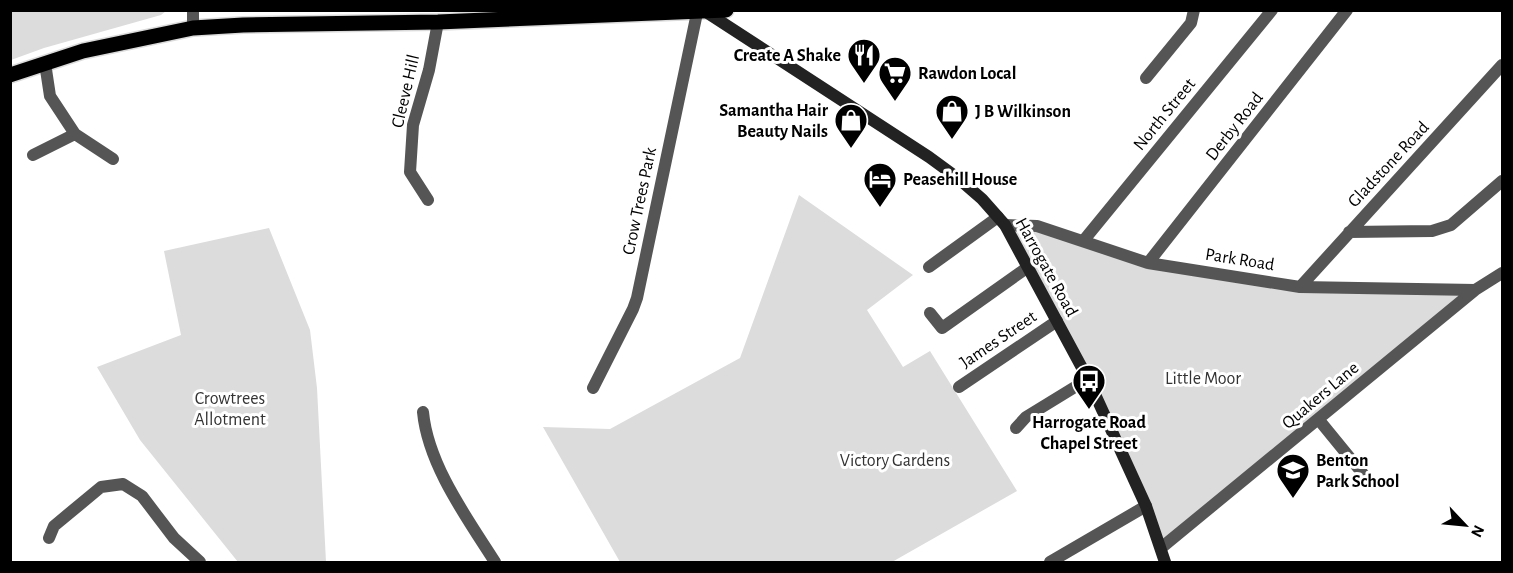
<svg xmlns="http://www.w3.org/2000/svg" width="1513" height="573" font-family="'Alegreya Sans',sans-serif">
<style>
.green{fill:#dcdcdc}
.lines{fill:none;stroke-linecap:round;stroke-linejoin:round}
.primary-casing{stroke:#dbdbdb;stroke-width:18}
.minor{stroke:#555;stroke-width:12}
.secondary{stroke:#222;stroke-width:12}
.primary{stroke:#000;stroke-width:15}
.labels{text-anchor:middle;stroke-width:6;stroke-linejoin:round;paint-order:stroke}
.poi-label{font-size:18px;font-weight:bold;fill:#000;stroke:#fff;text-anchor:start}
.street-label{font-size:18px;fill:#000;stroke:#fff}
.park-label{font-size:18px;fill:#333;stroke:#fff}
</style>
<rect width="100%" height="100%" fill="#fff"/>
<path class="green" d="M 11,10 L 166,10 L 166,11 L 161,15 L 44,48 L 11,60 Z
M 799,195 L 913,275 L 867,310 L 903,367 L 930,351 L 1017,491 L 892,562 L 620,562 L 543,427 L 610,429 L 740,358 Z
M 1005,225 L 1037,226 L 1148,263 L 1300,287 L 1475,290 L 1161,548 L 1088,379 Z
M 269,228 L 310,330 L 317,388 L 326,562 L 238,562 L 140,440 L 97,367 L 181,335 L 164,251 Z"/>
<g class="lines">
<defs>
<path id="primary" d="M 10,75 L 83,51 L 193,28 L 243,25 L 438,22 L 726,10"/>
</defs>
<use href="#primary" class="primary-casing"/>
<path class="minor" d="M 193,28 L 193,10
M 45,63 L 50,96 L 75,134 L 113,159
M 1146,78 L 1191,23 L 1194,10
M 33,155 L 75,134
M 428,200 L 410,172 L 413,125 L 429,70 L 438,22
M 1005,225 L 1037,226 L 1148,263 L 1300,287 L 1475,290
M 1349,232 L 1432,231 L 1451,225 L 1502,181
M 1084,240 L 1272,10
M 1148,263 L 1347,10
M 929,267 L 998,217
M 1300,287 L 1502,65
M 930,313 L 942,328 L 1028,267
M 959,387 L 1057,321
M 593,388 L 633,309 L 637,298 L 697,13
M 423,412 C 428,465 467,518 495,562
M 1319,420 L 1368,480
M 1016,428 L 1026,417 L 1088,379
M 49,538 L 54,526 L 101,487 L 123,484 L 142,496 L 174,538 L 200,562
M 1161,548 L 1475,290 L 1502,273
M 1050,562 L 1146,506"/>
<path class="secondary" d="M 703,10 L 929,157 L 959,179 L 982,199 L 1005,225 L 1088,379 L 1146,506 L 1165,562"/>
<use href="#primary" class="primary"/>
</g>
<defs>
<symbol id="restaurant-pin" viewBox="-11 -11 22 30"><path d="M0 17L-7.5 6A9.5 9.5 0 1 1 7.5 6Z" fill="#000" stroke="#fff"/><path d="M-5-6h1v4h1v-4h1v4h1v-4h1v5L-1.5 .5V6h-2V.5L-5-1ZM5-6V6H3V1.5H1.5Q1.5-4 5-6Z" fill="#fff"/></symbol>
<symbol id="supermarket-pin" viewBox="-11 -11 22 30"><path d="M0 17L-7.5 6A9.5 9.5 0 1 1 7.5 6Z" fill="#000" stroke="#fff"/><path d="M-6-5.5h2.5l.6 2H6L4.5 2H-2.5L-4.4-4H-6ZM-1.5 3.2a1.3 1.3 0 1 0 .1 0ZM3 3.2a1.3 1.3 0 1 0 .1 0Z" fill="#fff"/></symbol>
<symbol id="shop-pin" viewBox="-11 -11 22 30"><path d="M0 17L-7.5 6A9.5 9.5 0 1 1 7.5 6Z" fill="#000" stroke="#fff"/><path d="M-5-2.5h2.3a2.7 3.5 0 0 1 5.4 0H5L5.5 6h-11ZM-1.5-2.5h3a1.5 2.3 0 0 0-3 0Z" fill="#fff"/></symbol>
<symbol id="hotel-pin" viewBox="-11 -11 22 30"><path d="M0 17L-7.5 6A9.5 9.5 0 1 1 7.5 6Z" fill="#000" stroke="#fff"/><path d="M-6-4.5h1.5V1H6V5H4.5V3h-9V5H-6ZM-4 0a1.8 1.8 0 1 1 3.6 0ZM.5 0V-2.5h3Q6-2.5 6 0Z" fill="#fff"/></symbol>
<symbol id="bus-pin" viewBox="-11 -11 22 30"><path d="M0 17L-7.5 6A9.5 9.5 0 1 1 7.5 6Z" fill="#000" stroke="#fff"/><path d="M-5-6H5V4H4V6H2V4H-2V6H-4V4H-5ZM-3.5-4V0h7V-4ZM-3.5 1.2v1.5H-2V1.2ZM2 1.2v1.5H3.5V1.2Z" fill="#fff"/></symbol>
<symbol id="school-pin" viewBox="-11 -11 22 30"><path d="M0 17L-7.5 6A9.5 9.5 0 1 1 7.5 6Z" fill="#000" stroke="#fff"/><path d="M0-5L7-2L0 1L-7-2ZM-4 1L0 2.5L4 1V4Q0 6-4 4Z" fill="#fff"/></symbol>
</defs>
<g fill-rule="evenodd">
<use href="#restaurant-pin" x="845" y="36" width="38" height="52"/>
<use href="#supermarket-pin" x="876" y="54" width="38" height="52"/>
<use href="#shop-pin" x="933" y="92" width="38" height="52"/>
<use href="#shop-pin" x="832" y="101" width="38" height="52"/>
<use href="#hotel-pin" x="861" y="160" width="38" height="52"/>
<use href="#bus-pin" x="1070" y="362" width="38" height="52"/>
<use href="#school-pin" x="1274" y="451" width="38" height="52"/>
</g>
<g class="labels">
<g class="poi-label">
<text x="841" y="61" text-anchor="end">Create A Shake</text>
<text x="918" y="79">Rawdon Local</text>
<text x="828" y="116" text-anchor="end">Samantha Hair<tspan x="828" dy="21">Beauty Nails</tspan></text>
<text x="975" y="117">J B Wilkinson</text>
<text x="903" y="185">Peasehill House</text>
<text x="1089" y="428" text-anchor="middle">Harrogate Road<tspan x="1089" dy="21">Chapel Street</tspan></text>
<text x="1316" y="466">Benton<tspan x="1316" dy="21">Park School</tspan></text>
</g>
<g class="street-label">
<text transform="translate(405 91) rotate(-77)" y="6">Cleeve Hill</text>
<text transform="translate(1164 114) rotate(-51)" y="6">North Street</text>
<text transform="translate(1234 126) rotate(-52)" y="6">Derby Road</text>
<text transform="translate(1388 164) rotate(-47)" y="6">Gladstone Road</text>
<text transform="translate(639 201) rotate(-78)" y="6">Crow Trees Park</text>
<text transform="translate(1240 259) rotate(9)" y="6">Park Road</text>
<text transform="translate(1047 267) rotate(61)" y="6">Harrogate Road</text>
<text transform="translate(998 339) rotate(-34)" y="6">James Street</text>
<text transform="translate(1320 395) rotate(-40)" y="6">Quakers Lane</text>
</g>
<g class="park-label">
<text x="1203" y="384">Little Moor</text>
<text x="230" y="404">Crowtrees<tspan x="230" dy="21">Allotment</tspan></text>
<text x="895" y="466">Victory Gardens</text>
</g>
</g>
<rect width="1513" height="573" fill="none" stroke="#000000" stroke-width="24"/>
<g transform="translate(1465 525) rotate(116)" stroke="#ffffff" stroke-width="4.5" paint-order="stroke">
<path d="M0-4.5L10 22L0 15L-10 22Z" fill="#000000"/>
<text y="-9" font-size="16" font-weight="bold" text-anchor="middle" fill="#000000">N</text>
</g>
</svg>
